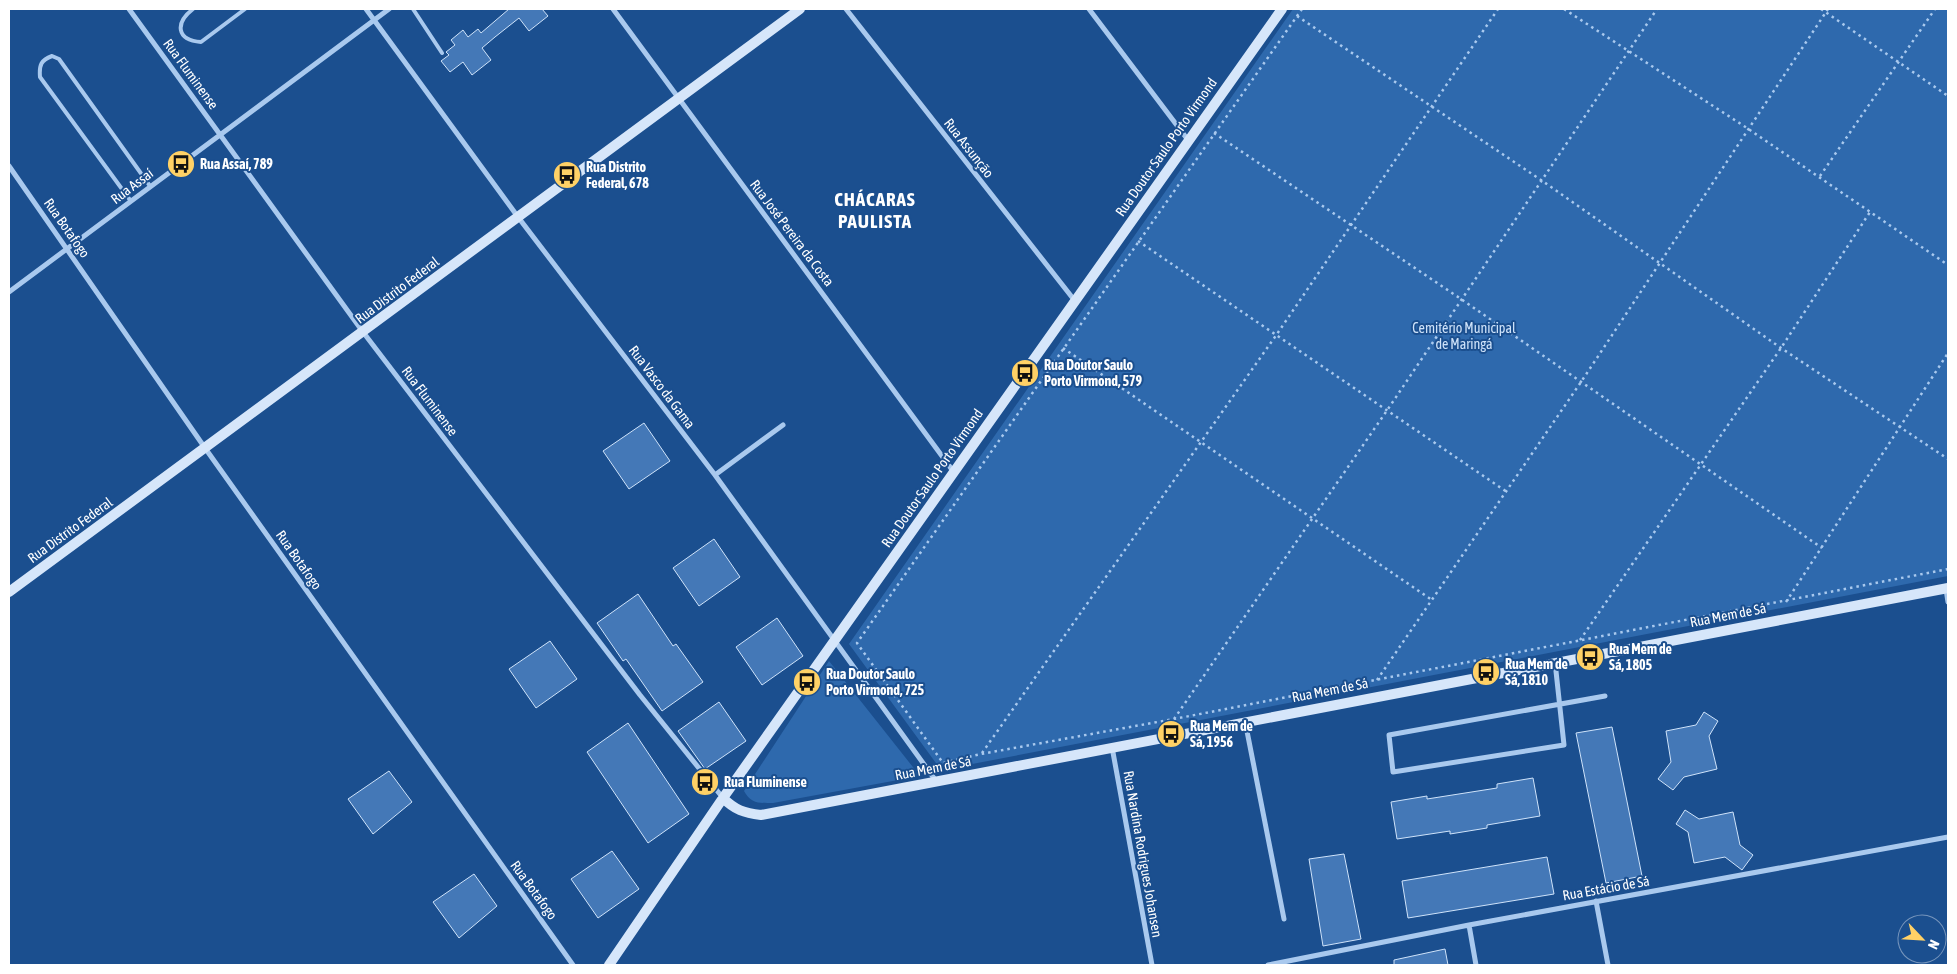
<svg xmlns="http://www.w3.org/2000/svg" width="1957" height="974" font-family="'Asap Condensed',sans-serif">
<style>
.green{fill:#2e69ad}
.building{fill:#4478b7;stroke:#cfe3fa}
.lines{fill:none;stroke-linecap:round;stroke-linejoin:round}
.path{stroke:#a9c9ee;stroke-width:2.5;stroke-dasharray:2.5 4;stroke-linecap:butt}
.lane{stroke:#a9c9ee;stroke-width:4}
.street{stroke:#a9c9ee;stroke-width:5}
.secondary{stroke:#d6e6fa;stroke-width:10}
.labels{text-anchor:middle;stroke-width:4;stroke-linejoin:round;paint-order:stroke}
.street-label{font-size:14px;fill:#fff;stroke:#1b4f8f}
.poi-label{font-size:14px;font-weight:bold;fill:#fff;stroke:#1b4f8f;text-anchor:start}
.park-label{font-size:14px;fill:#cfe3fa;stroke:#1b4f8f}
.district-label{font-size:19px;font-weight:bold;letter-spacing:1px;fill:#fff;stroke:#1b4f8f}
</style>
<rect width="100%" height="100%" fill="#1b4f8f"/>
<path class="green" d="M 1293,9 L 1948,9 L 1948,576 L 941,770 L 849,644 Z
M 829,661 L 920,776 L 773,803 C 759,803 751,804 744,791 Z"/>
<path class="building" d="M 509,9 L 542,9 L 548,16 L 529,31 L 519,18 L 495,37 L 482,48 L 491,60 L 472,75 L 463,62 L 450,72 L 441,61 L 449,55 L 446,52 L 455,45 L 451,40 L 463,30 L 468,37 L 478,29 L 481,33 Z
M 644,423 L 670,461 L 629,489 L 603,451 Z
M 714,539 L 740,577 L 699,606 L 673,568 Z
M 638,594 L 673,646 L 676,644 L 703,682 L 662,711 L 626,659 L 623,661 L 597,623 Z
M 777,618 L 803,656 L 762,685 L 736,647 Z
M 550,641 L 577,679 L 536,708 L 509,669 Z
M 719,702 L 746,741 L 705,769 L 678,731 Z
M 1704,712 L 1718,721 L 1709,736 L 1717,769 L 1684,777 L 1673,790 L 1658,779 L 1671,762 L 1666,731 L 1696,725 Z
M 628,723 L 689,814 L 648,843 L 587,752 Z
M 1612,727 L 1642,876 L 1606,883 L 1576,733 Z
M 389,771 L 412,802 L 373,834 L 348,799 Z
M 1533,778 L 1540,816 L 1487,825 L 1487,828 L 1450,834 L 1450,831 L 1397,839 L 1391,802 L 1427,796 L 1427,799 L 1497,788 L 1497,784 Z
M 1685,810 L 1699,819 L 1733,812 L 1740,845 L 1753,855 L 1742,870 L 1725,857 L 1694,863 L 1688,832 L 1676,824 Z
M 612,851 L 639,889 L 598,918 L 571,879 Z
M 1344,854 L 1361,939 L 1323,946 L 1309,859 Z
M 1547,857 L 1554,894 L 1408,918 L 1402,881 Z
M 474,874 L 497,906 L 459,938 L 433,902 Z
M 1445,949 L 1448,965 L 1394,965 L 1394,960 Z"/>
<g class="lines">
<path class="path" d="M 1302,9 L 857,643 L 943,763 L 981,754 L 1174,719 L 1948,569
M 1564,9 L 1747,128 L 1948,265
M 1821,9 L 1948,96
M 1297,16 L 1541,180 L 1781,348 L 1948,459
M 1214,133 L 1461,299 L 1822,548
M 1820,176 L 1935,9
M 1138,241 L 1507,492
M 1063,348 L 1432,600
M 1786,602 L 1948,353
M 1580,640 L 1781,348 L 1870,212
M 1377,680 L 1581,382 L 1828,9
M 1174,719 L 1388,409 L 1657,9
M 982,753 L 1277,334 L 1498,9"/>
<path class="lane" d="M 193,9 C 175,23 176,40 201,42 L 245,9
M 413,9 L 442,53
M 130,200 L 40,77 C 39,65 41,60 52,56 L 59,59 L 150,186"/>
<path class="street" d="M 129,9 L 363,332 L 640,695 L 723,798
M 366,9 L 518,217 L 715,475 L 936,781
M 613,9 L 953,471
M 846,9 L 1075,301
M 1089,9 L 1188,140
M 9,166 L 205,448 L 573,965
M 9,292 L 389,9
M 715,475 L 783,425
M 1946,589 L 1948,602
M 1555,662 L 1564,745 L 1393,772 L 1389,735 L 1605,696
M 1245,721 L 1284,919
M 1112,747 L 1152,965
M 1596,901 L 1608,965
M 1469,925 L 1476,965
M 1268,965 L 1469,925 L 1948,837"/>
<path class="secondary" d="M 9,592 L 800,9
M 723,798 C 735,810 744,813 761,815 L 1948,588
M 609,965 L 723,798 L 1282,9"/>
</g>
<defs>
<symbol id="bus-disc" viewBox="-11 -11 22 22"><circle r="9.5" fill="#ffd166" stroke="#1b4f8f"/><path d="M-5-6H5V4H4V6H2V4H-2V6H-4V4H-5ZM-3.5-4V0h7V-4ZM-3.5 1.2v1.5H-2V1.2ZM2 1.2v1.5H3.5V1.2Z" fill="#111"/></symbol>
</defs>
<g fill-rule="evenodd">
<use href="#bus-disc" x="165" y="148" width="32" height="32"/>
<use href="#bus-disc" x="551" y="159" width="32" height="32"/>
<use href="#bus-disc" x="1009" y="357" width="32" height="32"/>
<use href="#bus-disc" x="1574" y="641" width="32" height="32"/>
<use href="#bus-disc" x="1470" y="656" width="32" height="32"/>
<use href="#bus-disc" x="791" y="666" width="32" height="32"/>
<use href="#bus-disc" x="1155" y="718" width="32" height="32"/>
<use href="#bus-disc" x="689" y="766" width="32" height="32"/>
</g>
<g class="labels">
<g class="street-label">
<text transform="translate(191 74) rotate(54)" y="5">Rua Fluminense</text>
<text transform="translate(1166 147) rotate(-55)" y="5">Rua Doutor Saulo Porto Virmond</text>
<text transform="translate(969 148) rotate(52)" y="5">Rua Assunção</text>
<text transform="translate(132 186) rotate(-37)" y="5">Rua Assaí</text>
<text transform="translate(67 228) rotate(55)" y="5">Rua Botafogo</text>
<text transform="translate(792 233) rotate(53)" y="5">Rua José Pereira da Costa</text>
<text transform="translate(397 290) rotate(-37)" y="5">Rua Distrito Federal</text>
<text transform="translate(662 387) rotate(53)" y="5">Rua Vasco da Gama</text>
<text transform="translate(430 401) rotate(53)" y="5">Rua Fluminense</text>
<text transform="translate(932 478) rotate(-55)" y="5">Rua Doutor Saulo Porto Virmond</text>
<text transform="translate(70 530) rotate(-36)" y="5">Rua Distrito Federal</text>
<text transform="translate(299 560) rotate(55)" y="5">Rua Botafogo</text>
<text transform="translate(1728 615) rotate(-11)" y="5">Rua Mem de Sá</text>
<text transform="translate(1330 690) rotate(-11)" y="5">Rua Mem de Sá</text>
<text transform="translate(933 768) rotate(-11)" y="5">Rua Mem de Sá</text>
<text transform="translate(1143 854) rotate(80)" y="5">Rua Nardina Rodrigues Johansen</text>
<text transform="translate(1606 888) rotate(-10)" y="5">Rua Estácio de Sá</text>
<text transform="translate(534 890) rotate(54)" y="5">Rua Botafogo</text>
</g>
<g class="poi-label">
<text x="200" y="169">Rua Assaí, 789</text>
<text x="586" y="172">Rua Distrito<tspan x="586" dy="16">Federal, 678</tspan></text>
<text x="1044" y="370">Rua Doutor Saulo<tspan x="1044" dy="16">Porto Virmond, 579</tspan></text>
<text x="1609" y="654">Rua Mem de<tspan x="1609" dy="16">Sá, 1805</tspan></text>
<text x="1505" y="669">Rua Mem de<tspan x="1505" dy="16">Sá, 1810</tspan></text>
<text x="826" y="679">Rua Doutor Saulo<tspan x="826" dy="16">Porto Virmond, 725</tspan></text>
<text x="1190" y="731">Rua Mem de<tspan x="1190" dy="16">Sá, 1956</tspan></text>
<text x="724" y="787">Rua Fluminense</text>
</g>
<g class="park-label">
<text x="1464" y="333">Cemitério Municipal<tspan x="1464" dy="16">de Maringá</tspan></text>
</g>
<g class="district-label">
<text x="875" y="206">CHÁCARAS<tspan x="875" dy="22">PAULISTA</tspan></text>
</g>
</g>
<rect width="1957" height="974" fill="none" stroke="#ffffff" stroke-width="20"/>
<g transform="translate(1922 939) rotate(115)"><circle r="24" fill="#1b4f8f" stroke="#7695bc"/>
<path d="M0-4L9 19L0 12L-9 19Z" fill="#ffd166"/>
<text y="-8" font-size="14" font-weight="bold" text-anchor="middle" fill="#ffffff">N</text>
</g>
</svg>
